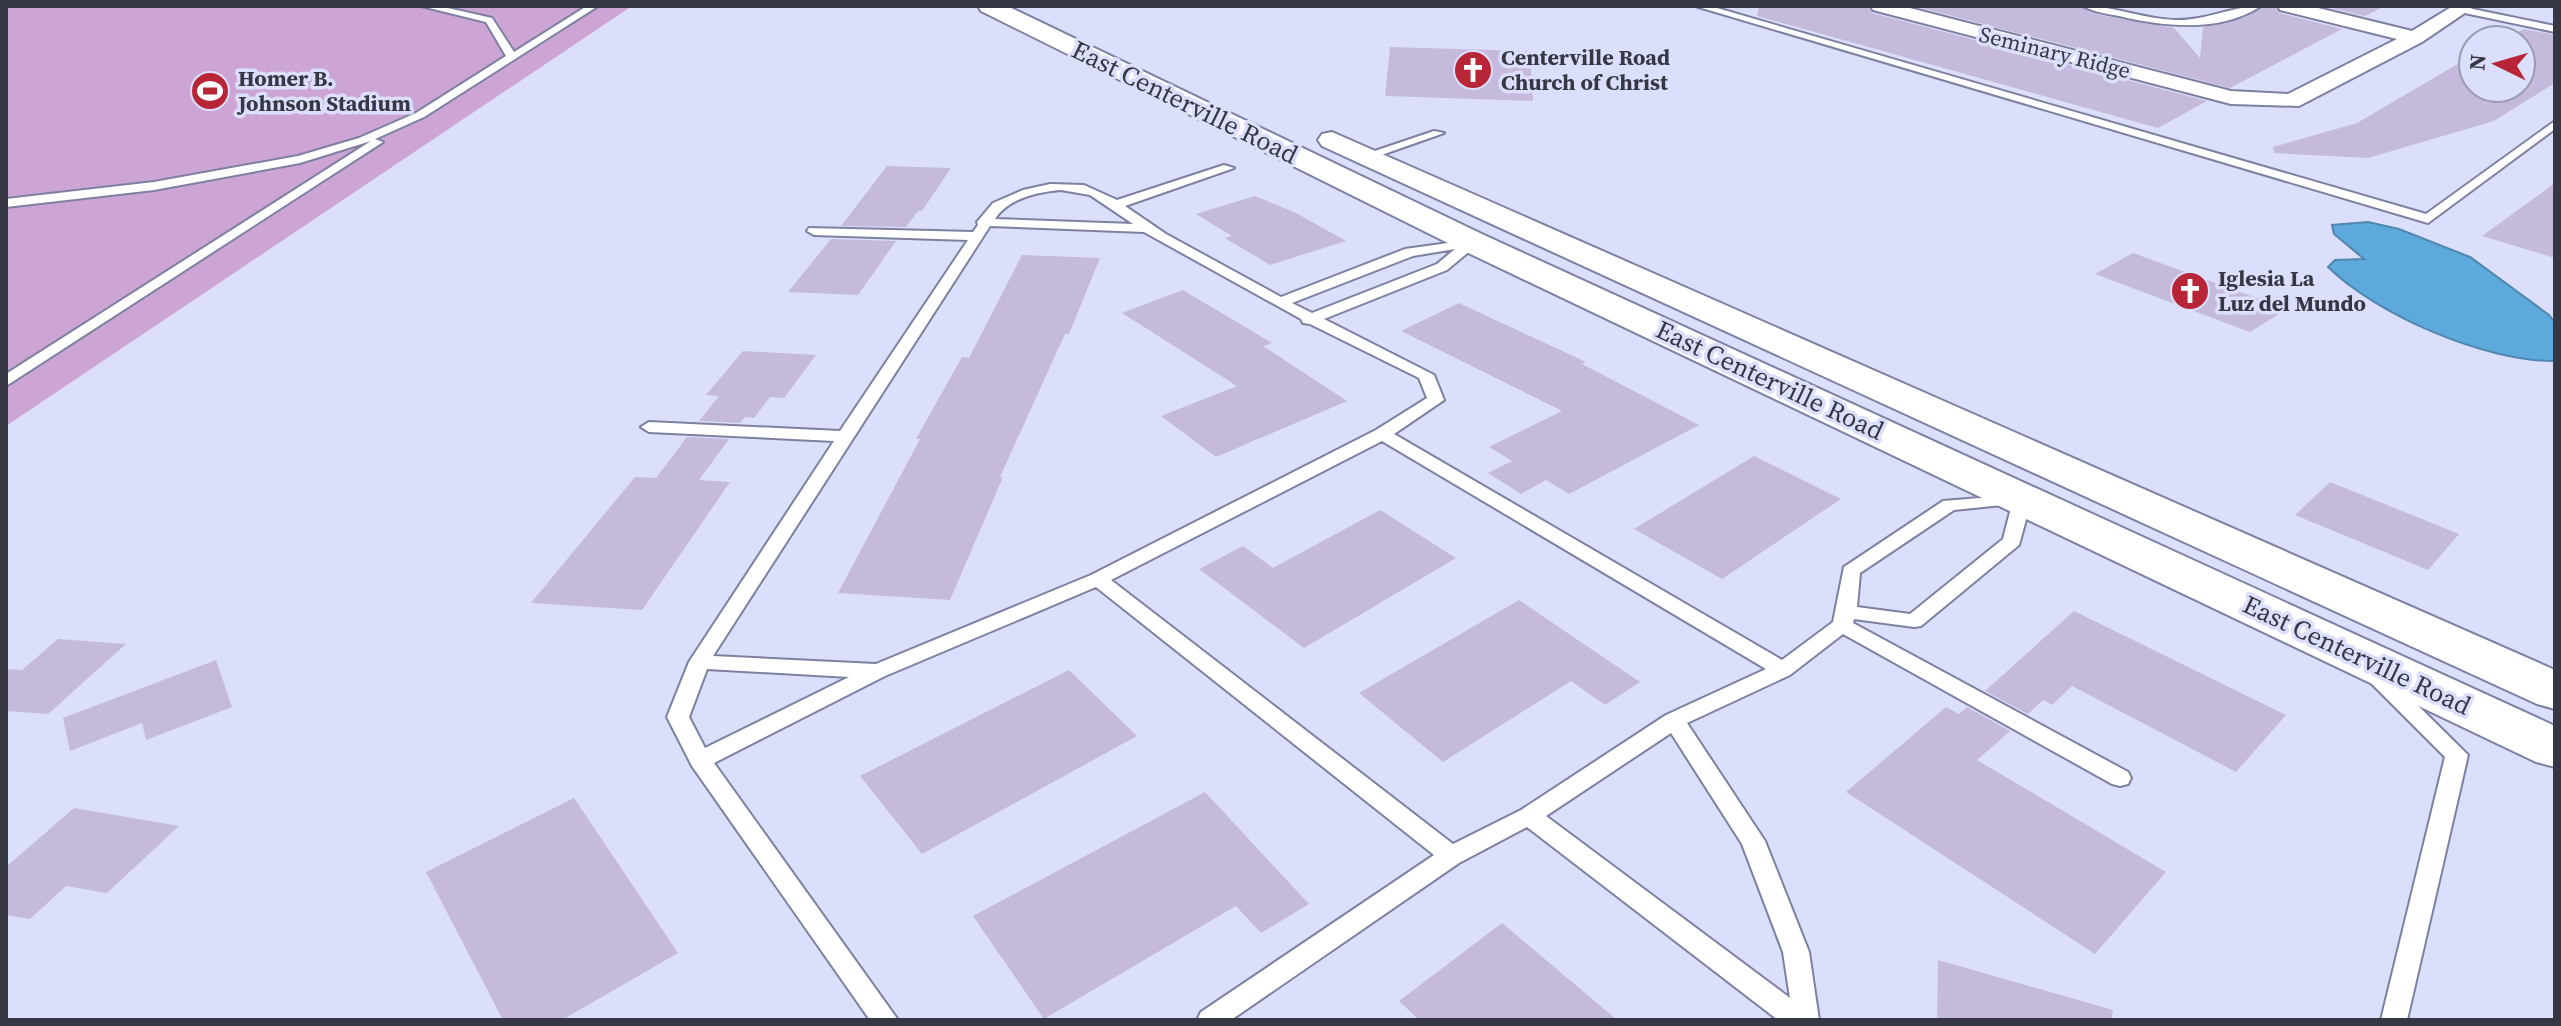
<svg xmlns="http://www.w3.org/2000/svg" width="2561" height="1026" font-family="'Source Serif 4',serif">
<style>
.green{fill:#cca5d5}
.water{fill:#5da9db;stroke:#5187ae;stroke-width:2}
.building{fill:#c5badb}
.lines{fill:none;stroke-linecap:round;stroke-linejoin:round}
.service-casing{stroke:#7d80a0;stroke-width:4}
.minor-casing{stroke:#7d80a0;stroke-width:4}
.secondary-casing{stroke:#7d80a0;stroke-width:4}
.service{fill:#fff;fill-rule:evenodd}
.minor{fill:#fff;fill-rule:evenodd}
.secondary{fill:#fff;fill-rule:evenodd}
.labels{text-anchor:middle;stroke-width:7;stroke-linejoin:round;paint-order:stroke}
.far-street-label{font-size:22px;fill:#353745;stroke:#dcdffb}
.far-poi-label{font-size:22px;font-weight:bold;fill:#353745;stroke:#dcdffb;text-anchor:start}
.street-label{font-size:26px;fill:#353745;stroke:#dcdffb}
</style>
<rect width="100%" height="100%" fill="#dcdffb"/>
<path class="green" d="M 6,6 L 632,6 L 6,426 Z"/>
<path class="water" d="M 2368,222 L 2399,229 L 2470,257 L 2549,315 L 2555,323 L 2555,361 C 2486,362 2377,315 2328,267 L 2335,260 L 2364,259 L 2334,234 L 2332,225 Z"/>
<path class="building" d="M 1759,6 L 1868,6 L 1872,13 L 2207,101 L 2158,128 L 1757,16 Z
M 1914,6 L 2080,6 L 2100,15 L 2174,28 L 2200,58 L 2203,27 L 2246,17 L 2264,6 L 2275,6 L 2279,13 L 2342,29 L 2230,88 Z
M 2323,6 L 2385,6 L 2365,16 Z
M 2524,29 L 2555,35 L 2555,83 L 2494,121 L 2368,158 L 2274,153 L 2273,147 L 2357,123 L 2473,55 L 2473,88 L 2521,88 L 2521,40 L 2502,40 Z
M 1390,47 L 1530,51 L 1533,101 L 1385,96 Z
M 887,166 L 951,168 L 922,211 L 918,211 L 906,227 L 841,226 Z
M 2555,183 L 2555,258 L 2482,236 Z
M 1255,196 L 1296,213 L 1346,241 L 1270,265 L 1225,238 L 1232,236 L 1196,214 Z
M 831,239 L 896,241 L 858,295 L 788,292 Z
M 2133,253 L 2287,309 L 2250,332 L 2095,274 Z
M 1022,255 L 1100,258 L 1069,334 L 1065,334 L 1000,477 L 1003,477 L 950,600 L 838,593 L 920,439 L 916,439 L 962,357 L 969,358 Z
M 1183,290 L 1272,343 L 1263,346 L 1347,401 L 1216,457 L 1161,416 L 1237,386 L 1122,313 Z
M 1459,303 L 1586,362 L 1582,364 L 1699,425 L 1569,494 L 1546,480 L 1521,494 L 1488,473 L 1512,461 L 1489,447 L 1562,411 L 1401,331 Z
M 743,351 L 816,355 L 784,398 L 770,397 L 754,418 L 745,417 L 740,423 L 699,421 L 719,396 L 706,395 Z
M 687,437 L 729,439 L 699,480 L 730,482 L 642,610 L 531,603 L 635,477 L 656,478 Z
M 1754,456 L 1841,499 L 1722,579 L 1634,529 Z
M 2330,482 L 2459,534 L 2428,570 L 2295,515 Z
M 1380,510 L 1456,558 L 1304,648 L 1199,569 L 1243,546 L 1273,568 Z
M 1519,600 L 1640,682 L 1605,705 L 1571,681 L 1443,762 L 1359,693 Z
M 2074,611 L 2286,715 L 2236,772 L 2072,686 L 2052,705 L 2043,700 L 2028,714 L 1985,691 Z
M 58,639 L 126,644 L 48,714 L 6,711 L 6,669 L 22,670 Z
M 216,660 L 232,707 L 146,740 L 142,723 L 70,751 L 63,718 Z
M 1069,670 L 1137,736 L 922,854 L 860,776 Z
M 1946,707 L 1959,714 L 1967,707 L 2010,731 L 1977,760 L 2166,872 L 2095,954 L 1846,792 Z
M 1205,792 L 1309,904 L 1261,933 L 1236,906 L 1044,1019 L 973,916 Z
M 574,798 L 678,953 L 562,1020 L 503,1020 L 426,872 Z
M 74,808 L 179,826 L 107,893 L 66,886 L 30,919 L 6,915 L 6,867 Z
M 1502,923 L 1617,1020 L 1419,1020 L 1399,1001 Z
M 1938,960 L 2113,1010 L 2111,1020 L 1937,1020 Z"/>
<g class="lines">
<defs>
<path id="service" d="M 421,6 L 439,6 L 492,18 L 514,52 L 587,6 L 598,6 L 424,117 L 375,139 L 383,142 L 6,386 L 6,374 L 371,141 L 300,163 L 154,190 L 6,207 L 6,199 L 154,182 L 298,156 L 359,138 L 416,113 L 506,56 L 486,22 Z
M 1695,6 L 1710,6 L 2426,214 L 2555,121 L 2555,129 L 2428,223 Z
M 2083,6 C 2115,6 2144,19 2175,20 C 2206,21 2232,6 2261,6 C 2220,33 2165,27 2119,16 C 2108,14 2093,12 2083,6 Z
M 2458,6 L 2555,26 L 2555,32 L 2455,11 Z
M 1434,131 L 1444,133 L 1370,159 L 1360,156 Z
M 1224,165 L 1234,168 L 1125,206 L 1166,234 L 1281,297 L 1405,249 L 1477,239 L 1477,245 L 1447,270 L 1324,319 L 1434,375 L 1444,400 L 1394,434 L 1782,660 L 1833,622 L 1844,567 L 1943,501 L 2029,494 L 2032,498 L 2019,545 L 1921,626 L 1914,627 L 1854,619 L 1853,623 L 2128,772 L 2131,778 L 2128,784 L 2120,786 L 2112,784 L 1843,634 L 1790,675 L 1687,723 L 1765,841 L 1809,952 L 1819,1020 L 1778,1020 L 1527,827 L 1459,863 L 1231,1020 L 1197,1020 L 1201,1012 L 1434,855 L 1096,587 L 885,676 L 714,763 L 898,1020 L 870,1020 L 692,766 L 667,717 L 689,662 L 834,441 L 649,432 L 641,427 L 649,422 L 840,431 L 968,240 L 814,235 L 807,231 L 809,228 L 973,232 L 978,225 L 977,222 L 993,203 L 1023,190 L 1050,184 L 1084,185 L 1117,200 ZM 1061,190 L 1090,195 L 1133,224 L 995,219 C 1008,198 1038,192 1061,190 ZM 990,226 L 1144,232 L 1301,319 L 1303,323 L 1310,324 L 1419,378 L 1427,398 L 1376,430 L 1091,575 L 876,664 L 713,656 ZM 1455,249 L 1437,264 L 1312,313 L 1292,303 L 1413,256 ZM 1382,441 L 1766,669 L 1666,715 L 1521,810 L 1453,844 L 1111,580 ZM 2012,504 L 2003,539 L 1910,614 L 1857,607 L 1860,573 L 1954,510 ZM 707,669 L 849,677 L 705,748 L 689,717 ZM 1671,733 L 1742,844 L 1783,952 L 1790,998 L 1546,816 Z
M 2379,672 L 2386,674 L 2468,755 L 2407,1020 L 2381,1020 L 2445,757 L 2372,684 L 2369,679 L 2372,674 Z"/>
<path id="minor" d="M 1871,6 L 1902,6 L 2231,91 L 2288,94 L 2397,39 L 2280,10 L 2278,6 L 2310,6 L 2412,31 L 2453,6 L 2475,6 L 2422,42 L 2299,106 L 2231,104 L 1873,10 Z"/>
<path id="secondary" d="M 978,6 L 1007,6 L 1484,235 L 2555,726 L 2555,767 L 2536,762 L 1460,249 L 981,11 Z
M 1332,132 L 2555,670 L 2555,709 L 2537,704 L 1322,146 L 1318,140 L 1322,134 Z"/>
</defs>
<use href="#service" class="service-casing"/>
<use href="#minor" class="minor-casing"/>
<use href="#secondary" class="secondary-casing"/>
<use href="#service" class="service"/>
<use href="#minor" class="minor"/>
<use href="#secondary" class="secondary"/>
</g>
<defs>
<symbol id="church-disc" viewBox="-11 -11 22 22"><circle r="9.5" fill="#b72537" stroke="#dcdffb"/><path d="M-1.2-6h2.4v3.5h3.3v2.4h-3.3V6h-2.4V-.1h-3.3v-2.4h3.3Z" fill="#fff"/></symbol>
<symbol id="stadium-disc" viewBox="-11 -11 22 22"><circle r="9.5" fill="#b72537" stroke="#dcdffb"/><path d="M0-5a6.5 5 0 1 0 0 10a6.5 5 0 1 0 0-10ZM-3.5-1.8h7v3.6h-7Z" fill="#fff"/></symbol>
</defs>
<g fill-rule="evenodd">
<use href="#church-disc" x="1451" y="48" width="44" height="44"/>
<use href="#stadium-disc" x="188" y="69" width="44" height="44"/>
<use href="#church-disc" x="2168" y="269" width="44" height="44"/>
</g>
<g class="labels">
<g class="far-street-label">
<text transform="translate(2055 52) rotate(14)" y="8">Seminary Ridge</text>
</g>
<g class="far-poi-label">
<text x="1501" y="65">Centerville Road<tspan x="1501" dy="25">Church of Christ</tspan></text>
<text x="238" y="86">Homer B.<tspan x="238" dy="25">Johnson Stadium</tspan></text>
<text x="2218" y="286">Iglesia La<tspan x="2218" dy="25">Luz del Mundo</tspan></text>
</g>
<g class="street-label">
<text transform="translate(1185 102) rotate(26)" y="9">East Centerville Road</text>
<text transform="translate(1770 380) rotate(25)" y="9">East Centerville Road</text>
<text transform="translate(2357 655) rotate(25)" y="9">East Centerville Road</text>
</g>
</g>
<rect width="2561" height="1026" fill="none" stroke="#353745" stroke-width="16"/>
<g transform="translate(2497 64) rotate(275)"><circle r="38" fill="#dcdffb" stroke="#999cb2" stroke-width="2"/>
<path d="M0-6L14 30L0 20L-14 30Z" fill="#b72537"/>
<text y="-12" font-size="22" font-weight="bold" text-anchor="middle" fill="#353745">N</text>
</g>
</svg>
